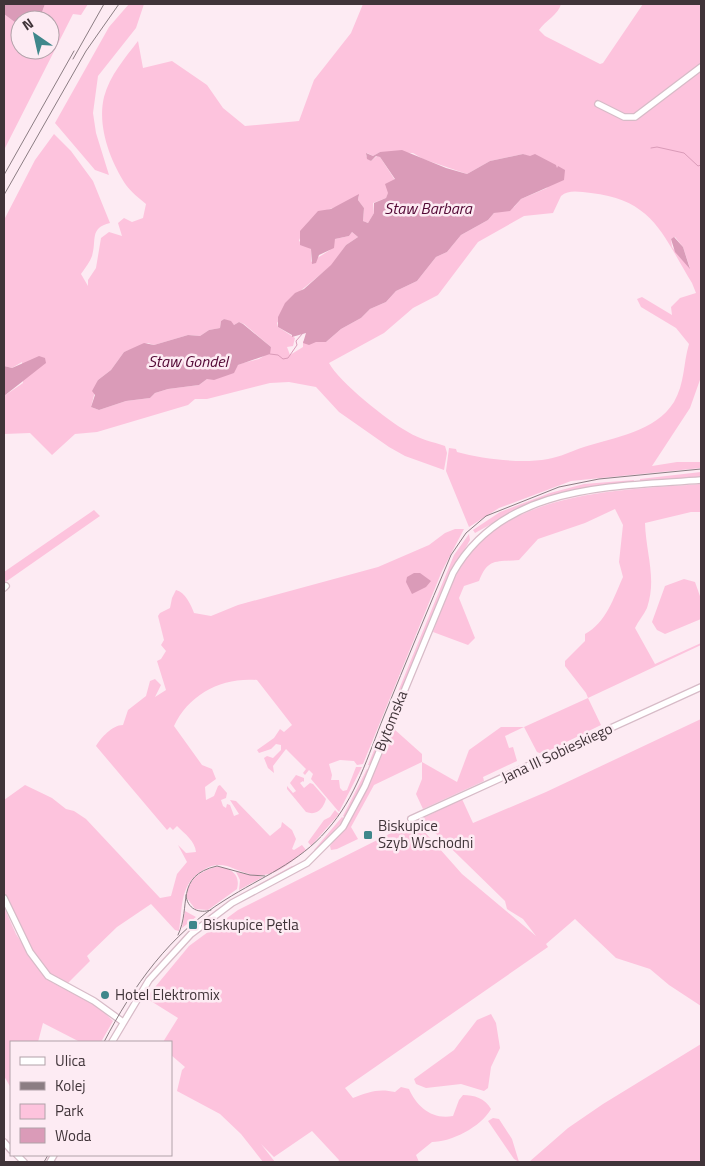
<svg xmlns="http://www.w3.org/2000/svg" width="705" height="1166" font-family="'Titillium Web',sans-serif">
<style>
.green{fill:#fdc3dd;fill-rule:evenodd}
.water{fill:#da9bb8}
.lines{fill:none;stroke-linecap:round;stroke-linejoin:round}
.stream{stroke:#da9bb8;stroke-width:1}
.minor-casing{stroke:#d7bbc7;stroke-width:8}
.minor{stroke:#fff;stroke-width:5.5}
.tram{stroke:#8b7d83;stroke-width:1}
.rail{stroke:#8b7d83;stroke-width:1}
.poi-dot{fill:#3f878b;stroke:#fdebf3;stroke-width:2}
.labels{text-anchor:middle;stroke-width:5;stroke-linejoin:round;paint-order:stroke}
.street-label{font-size:15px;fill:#403439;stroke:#fdebf3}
.poi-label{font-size:15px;fill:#403439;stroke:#fdebf3;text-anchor:start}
.water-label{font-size:16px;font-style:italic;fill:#520734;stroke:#fdebf3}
</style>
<rect width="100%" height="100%" fill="#fdebf3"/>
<path class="green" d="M 45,4 L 88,4 L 81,15 L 73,14 L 4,150 L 4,14 L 20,26 L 20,50 L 50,50 L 50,20 L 39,20 Z
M 129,4 L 144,4 L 136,28 L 98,76 L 93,113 L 96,133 L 109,175 L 95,170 L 55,123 L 109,27 Z
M 363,4 L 561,4 C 559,14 545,21 539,30 L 545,36 L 600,64 L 603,63 L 643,4 L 701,4 L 701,377 L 690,408 L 652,466 L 677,462 L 701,462 L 701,468 L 571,481 L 499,508 L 469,527 L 446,471 L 449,448 L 456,449 L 457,452 C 484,459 520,464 548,459 C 560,457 572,451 584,447 C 615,437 655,432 674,402 C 685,383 683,364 689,344 L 676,328 L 641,307 L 637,299 L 642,297 L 672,315 L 671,307 L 680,298 L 696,293 L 692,283 C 663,236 654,200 591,193 C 580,192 569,189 561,196 L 553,213 L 524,216 L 478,242 L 438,295 L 413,308 L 384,333 L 329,363 C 339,382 388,421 408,432 C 419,439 433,442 445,446 L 447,453 L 444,470 L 405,456 L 389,447 L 339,412 L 316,387 L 289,382 L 270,383 L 207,399 L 195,399 L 188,405 L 97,432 L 75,434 L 52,455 L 30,433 L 4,434 L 4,396 L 23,383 L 22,362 L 12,368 L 4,366 L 4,220 L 35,160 L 54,134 L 71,151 L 93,181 L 110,223 C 89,228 97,240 92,256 C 90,262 85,268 81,274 L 88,286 L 88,280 L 96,268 L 101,238 L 109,232 L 122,236 L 118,223 L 124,218 L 132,222 L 143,218 L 146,204 C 139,198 131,192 126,185 C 110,161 97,126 104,97 C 110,75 125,58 138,41 L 143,68 L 172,61 L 207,85 L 223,108 L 245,126 L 299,121 L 314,80 L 351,33 ZM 380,152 L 413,153 L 423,159 L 467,174 L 490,161 L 523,154 L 557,168 L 547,188 L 521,199 L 514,207 L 494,213 L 488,220 L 461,235 L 447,252 L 436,257 L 417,281 L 396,291 L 386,302 L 370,309 L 361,318 L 341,329 L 326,342 L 303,341 L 303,347 L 290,355 L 287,347 L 293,346 L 295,338 L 278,327 L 277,323 L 299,292 L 332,265 L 346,245 L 358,237 L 352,232 L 349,236 L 335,239 L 330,250 L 311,262 L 311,249 L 299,241 C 306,221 311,216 330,209 C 340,206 350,200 359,196 L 358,200 L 364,208 L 363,221 L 368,223 L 374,213 L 373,203 L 386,198 L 395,180 L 380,157 L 377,156 L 371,161 L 366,156 L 367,153 L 373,156 ZM 675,237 L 683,247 L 690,268 L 672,247 L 671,239 ZM 224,319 L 234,325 L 239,322 L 244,324 L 271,347 L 267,354 L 259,359 L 243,363 L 207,379 L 199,385 L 168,389 L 155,393 L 150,398 L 126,401 L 99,410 L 91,407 L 98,380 L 111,370 L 124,352 L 148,343 L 154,345 L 188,335 L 200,336 L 209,330 L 220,328 L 221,321 Z
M 701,472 L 701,478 L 640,483 L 640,479 Z
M 634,480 L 633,483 L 571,490 L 517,510 L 475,533 L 473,530 L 500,512 L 550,493 L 584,484 Z
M 701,484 L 701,512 L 691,512 L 645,523 C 646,554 657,578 647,608 C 644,615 638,621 635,628 L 655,664 L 701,643 L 701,645 L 588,698 L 601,725 L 542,754 L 537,752 L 524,727 L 505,736 L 509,748 L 513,747 L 517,761 L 483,777 L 484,781 L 423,809 L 416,794 L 422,779 L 422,762 L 374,785 L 351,827 L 358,839 L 337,849 L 331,850 L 330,846 L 355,813 L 394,729 L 422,754 L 422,762 L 457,782 L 469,750 L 501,727 L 524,727 L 588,698 L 586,693 L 565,666 L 565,661 L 585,641 L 585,634 C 606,623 614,597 623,577 L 619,562 L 623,525 L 615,509 L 585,523 L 538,539 L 519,560 C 496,562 488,558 479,581 L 464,586 L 459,598 L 475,638 L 468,645 L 433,632 C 442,608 450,583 464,562 C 511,490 625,490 701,484 Z
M 94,510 L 100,516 L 4,583 L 4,572 Z
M 455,529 L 464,529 L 442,571 L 363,764 L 357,765 L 354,761 L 340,760 L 329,764 L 332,775 L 331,780 L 339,780 L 340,788 L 343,791 L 347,790 L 356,767 L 362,767 L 339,812 L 311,779 L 313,774 L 309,770 L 305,775 L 303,773 L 306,769 L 286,749 L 273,766 L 274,773 L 268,768 L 264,758 L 267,756 L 273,758 L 281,750 L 281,745 L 276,744 L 271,749 L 259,753 L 257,750 L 274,738 L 280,729 L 284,732 L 292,725 L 257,680 C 222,677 189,694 174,726 L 202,765 L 212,769 L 216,779 L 205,787 L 206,800 L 214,796 L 218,786 L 220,785 L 227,793 L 226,798 L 221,800 L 223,806 L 226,808 L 227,804 L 230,805 L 234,816 L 239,814 L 230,800 L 236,801 L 270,836 L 281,827 L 282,822 L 292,830 L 296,839 L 292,849 L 294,850 L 302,845 L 306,850 C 294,860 280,873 264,875 C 251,877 239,870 227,866 C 218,864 212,865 205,869 C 179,883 183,906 179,931 L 175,930 L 151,904 L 117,927 L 87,956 L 90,961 L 67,984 L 54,978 L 43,967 L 27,942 L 4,894 L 4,800 L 25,785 L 52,798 L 66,809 L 74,811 L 86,819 L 160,898 L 171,896 L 177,874 L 187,862 L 178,845 L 186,853 L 196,852 C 195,841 185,834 177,826 L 173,830 L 170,827 L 167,830 L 96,746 C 101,738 112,725 123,725 L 128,710 L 146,696 L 150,681 L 155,679 L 161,685 L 155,697 L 166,690 L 157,661 L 161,659 L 166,651 L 161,645 L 164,640 L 158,616 L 160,613 L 170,608 L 172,598 L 176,590 C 185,592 191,605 194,613 L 211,616 L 238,605 L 378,567 L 429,545 L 445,533 Z
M 469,534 L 470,540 L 448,579 L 372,766 L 368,765 L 454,555 Z
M 684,579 L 695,582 L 701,599 L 701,619 L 665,634 L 657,630 L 652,622 L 665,586 Z
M 701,719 L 701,1006 L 669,985 L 650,969 L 616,958 L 575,919 L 546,944 L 548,947 L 345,1088 L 353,1098 C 368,1092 379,1088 395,1092 L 401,1087 L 409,1089 C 417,1107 432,1120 453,1116 L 459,1100 L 463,1095 C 474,1095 485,1098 491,1109 C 481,1127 451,1142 432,1142 L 416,1155 L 419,1162 L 338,1162 L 339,1160 L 312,1131 L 274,1157 L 261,1144 L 275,1162 L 263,1162 L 241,1134 L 220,1114 L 177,1091 L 182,1070 L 185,1067 L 171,1055 L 171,1042 L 163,1042 L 178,1018 L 146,998 L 189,946 L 238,910 L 415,821 L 462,874 L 536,936 L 523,919 L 507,909 L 505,901 L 421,819 L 462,799 L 473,823 L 546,792 Z
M 367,769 L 369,770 L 346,818 L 343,816 Z
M 296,775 L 304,778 L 304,782 L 303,781 L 300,783 L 304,788 L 310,783 L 313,784 L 326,799 C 323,809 317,816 306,812 L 287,789 L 287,786 L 293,793 L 296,791 L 290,783 Z
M 335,810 L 339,814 L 311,846 L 308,842 L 324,820 L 330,817 Z
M 342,817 L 345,819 L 316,850 L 314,850 Z
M 292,866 L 296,866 L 247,891 L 203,919 L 232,899 Z
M 216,867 C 230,867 241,874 237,889 L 208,910 L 195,909 L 187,898 C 186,881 200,871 216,867 Z
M 236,872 L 263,877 L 239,890 L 240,880 Z
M 4,907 L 16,934 L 41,973 L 53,983 L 100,1008 L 113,1021 L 101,1042 L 80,1042 L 43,1023 L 38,1042 L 11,1042 L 11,1088 L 4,1076 Z
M 185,911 L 196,917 L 182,928 Z
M 491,1014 L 496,1023 L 500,1048 L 491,1067 L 488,1088 L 484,1091 L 461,1084 L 426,1088 L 416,1084 L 414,1079 L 454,1050 L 477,1020 Z
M 701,1044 L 701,1162 L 529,1162 L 568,1128 L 603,1104 Z
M 493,1118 L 499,1119 L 512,1139 L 519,1162 L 514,1159 L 488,1121 Z"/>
<path class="water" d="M 4,4 L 45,4 L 39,20 L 20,20 L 20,26 L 4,14 Z
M 402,150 L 446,168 L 467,174 L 490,161 L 523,154 L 530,156 L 535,154 L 556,165 L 557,168 L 558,166 L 565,170 L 564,180 L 521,199 L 510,211 L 494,213 L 488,220 L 461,235 L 447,252 L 436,257 L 417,281 L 396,291 L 386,302 L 370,309 L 361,318 L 341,329 L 326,342 L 316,342 L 309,345 L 303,343 L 306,333 L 292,337 L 292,335 L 278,327 L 278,317 L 285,303 L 295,293 L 304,289 L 331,265 L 346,245 L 358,237 L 352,232 L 349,236 L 335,239 L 334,248 L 319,255 L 316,263 L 312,264 L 311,249 L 300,245 L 300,231 L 318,211 L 331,209 L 359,194 L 358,200 L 364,208 L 363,221 L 368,223 L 374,213 L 374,203 L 386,198 L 388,193 L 385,184 L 395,179 L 380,157 L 376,156 L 371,161 L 367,159 L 366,153 L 373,156 L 380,152 Z
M 674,237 L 683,247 L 690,269 L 675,252 L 671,239 Z
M 224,319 L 231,321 L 234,325 L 239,322 L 243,324 L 271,347 L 270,354 L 238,365 L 234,373 L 214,380 L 207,379 L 199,385 L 168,389 L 155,393 L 150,398 L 126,401 L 99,410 L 91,407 L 95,395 L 92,391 L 98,380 L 111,370 L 124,352 L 144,343 L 154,345 L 188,335 L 200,336 L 209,330 L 220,328 L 221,321 Z
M 39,356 L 45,358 L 46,363 L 4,396 L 4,366 L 12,368 Z
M 414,573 L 420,573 L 431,581 L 426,587 L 412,594 L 406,582 L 407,577 Z"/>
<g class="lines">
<path class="stream" d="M 651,148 L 657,147 L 684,153 L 698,166 L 701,165
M 270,354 L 278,355 L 283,359 L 288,358 L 297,345 L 296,341 L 303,333"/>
<defs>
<path id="minor" d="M 598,104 L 624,117 L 635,117 L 701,67
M 4,588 L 6,586
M 411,819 L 701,687
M 4,898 L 30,952 L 48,976 L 94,1001 L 123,1022
M 112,1042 L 149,980 L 191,934 L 232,903 L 307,863 L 343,827 L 365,786 L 453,573 C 503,484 612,487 701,480
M 4,1142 L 11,1150
M 17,1155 L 24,1162
M 50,1162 L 54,1155"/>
</defs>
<use href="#minor" class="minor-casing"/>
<use href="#minor" class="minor"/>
<path class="tram" d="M 186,895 C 187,909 199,914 211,910
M 178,935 C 192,906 174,876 217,866 L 250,875 L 265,876
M 104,1042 C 133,986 170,934 225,900 C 261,877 299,863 327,830 C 356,798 368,755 384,716 C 406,662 428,609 451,555 L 466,533 L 486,516 L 559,487 L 599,479 L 701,469
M 44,1162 L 48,1155"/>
<path class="rail" d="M 73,59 L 104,4
M 4,175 L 74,51
M 4,195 L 86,51 L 119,4"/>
</g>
<g class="poi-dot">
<rect x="363" y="830" width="10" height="10" rx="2.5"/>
<rect x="188" y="920" width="10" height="10" rx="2.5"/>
<circle cx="105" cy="995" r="5"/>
</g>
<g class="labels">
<g class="street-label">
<text transform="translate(391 721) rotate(-68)" y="5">Bytomska</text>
<text transform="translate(557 753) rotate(-25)" y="5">Jana III Sobieskiego</text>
</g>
<g class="poi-label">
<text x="378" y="831">Biskupice<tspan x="378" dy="17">Szyb Wschodni</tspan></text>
<text x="203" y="930">Biskupice Pętla</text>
<text x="115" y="1000">Hotel Elektromix</text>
</g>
<g class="water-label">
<text x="428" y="214">Staw Barbara</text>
<text x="188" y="367">Staw Gondel</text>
</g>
</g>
<rect width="705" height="1166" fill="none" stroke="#403439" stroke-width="10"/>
<rect x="10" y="1041" width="162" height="115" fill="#fdebf3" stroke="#b1a2a9"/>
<rect x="20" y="1057" width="25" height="8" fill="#ffffff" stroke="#b1a2a9"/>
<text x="55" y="1066" font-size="15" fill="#403439">Ulica</text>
<rect x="20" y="1082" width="25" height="8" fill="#8b7d83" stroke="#b1a2a9"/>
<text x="55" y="1091" font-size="15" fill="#403439">Kolej</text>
<rect x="20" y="1104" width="25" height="15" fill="#fdc3dd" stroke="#b1a2a9"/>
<text x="55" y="1116" font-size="15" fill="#403439">Park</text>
<rect x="20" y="1128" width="25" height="15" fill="#da9bb8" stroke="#b1a2a9"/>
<text x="55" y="1141" font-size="15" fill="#403439">Woda</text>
<g transform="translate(35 35) rotate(326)"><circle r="24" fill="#fdebf3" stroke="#b1a2a9"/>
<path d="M0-4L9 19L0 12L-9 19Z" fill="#3f878b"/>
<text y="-8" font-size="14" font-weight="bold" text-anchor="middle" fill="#403439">N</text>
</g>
</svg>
